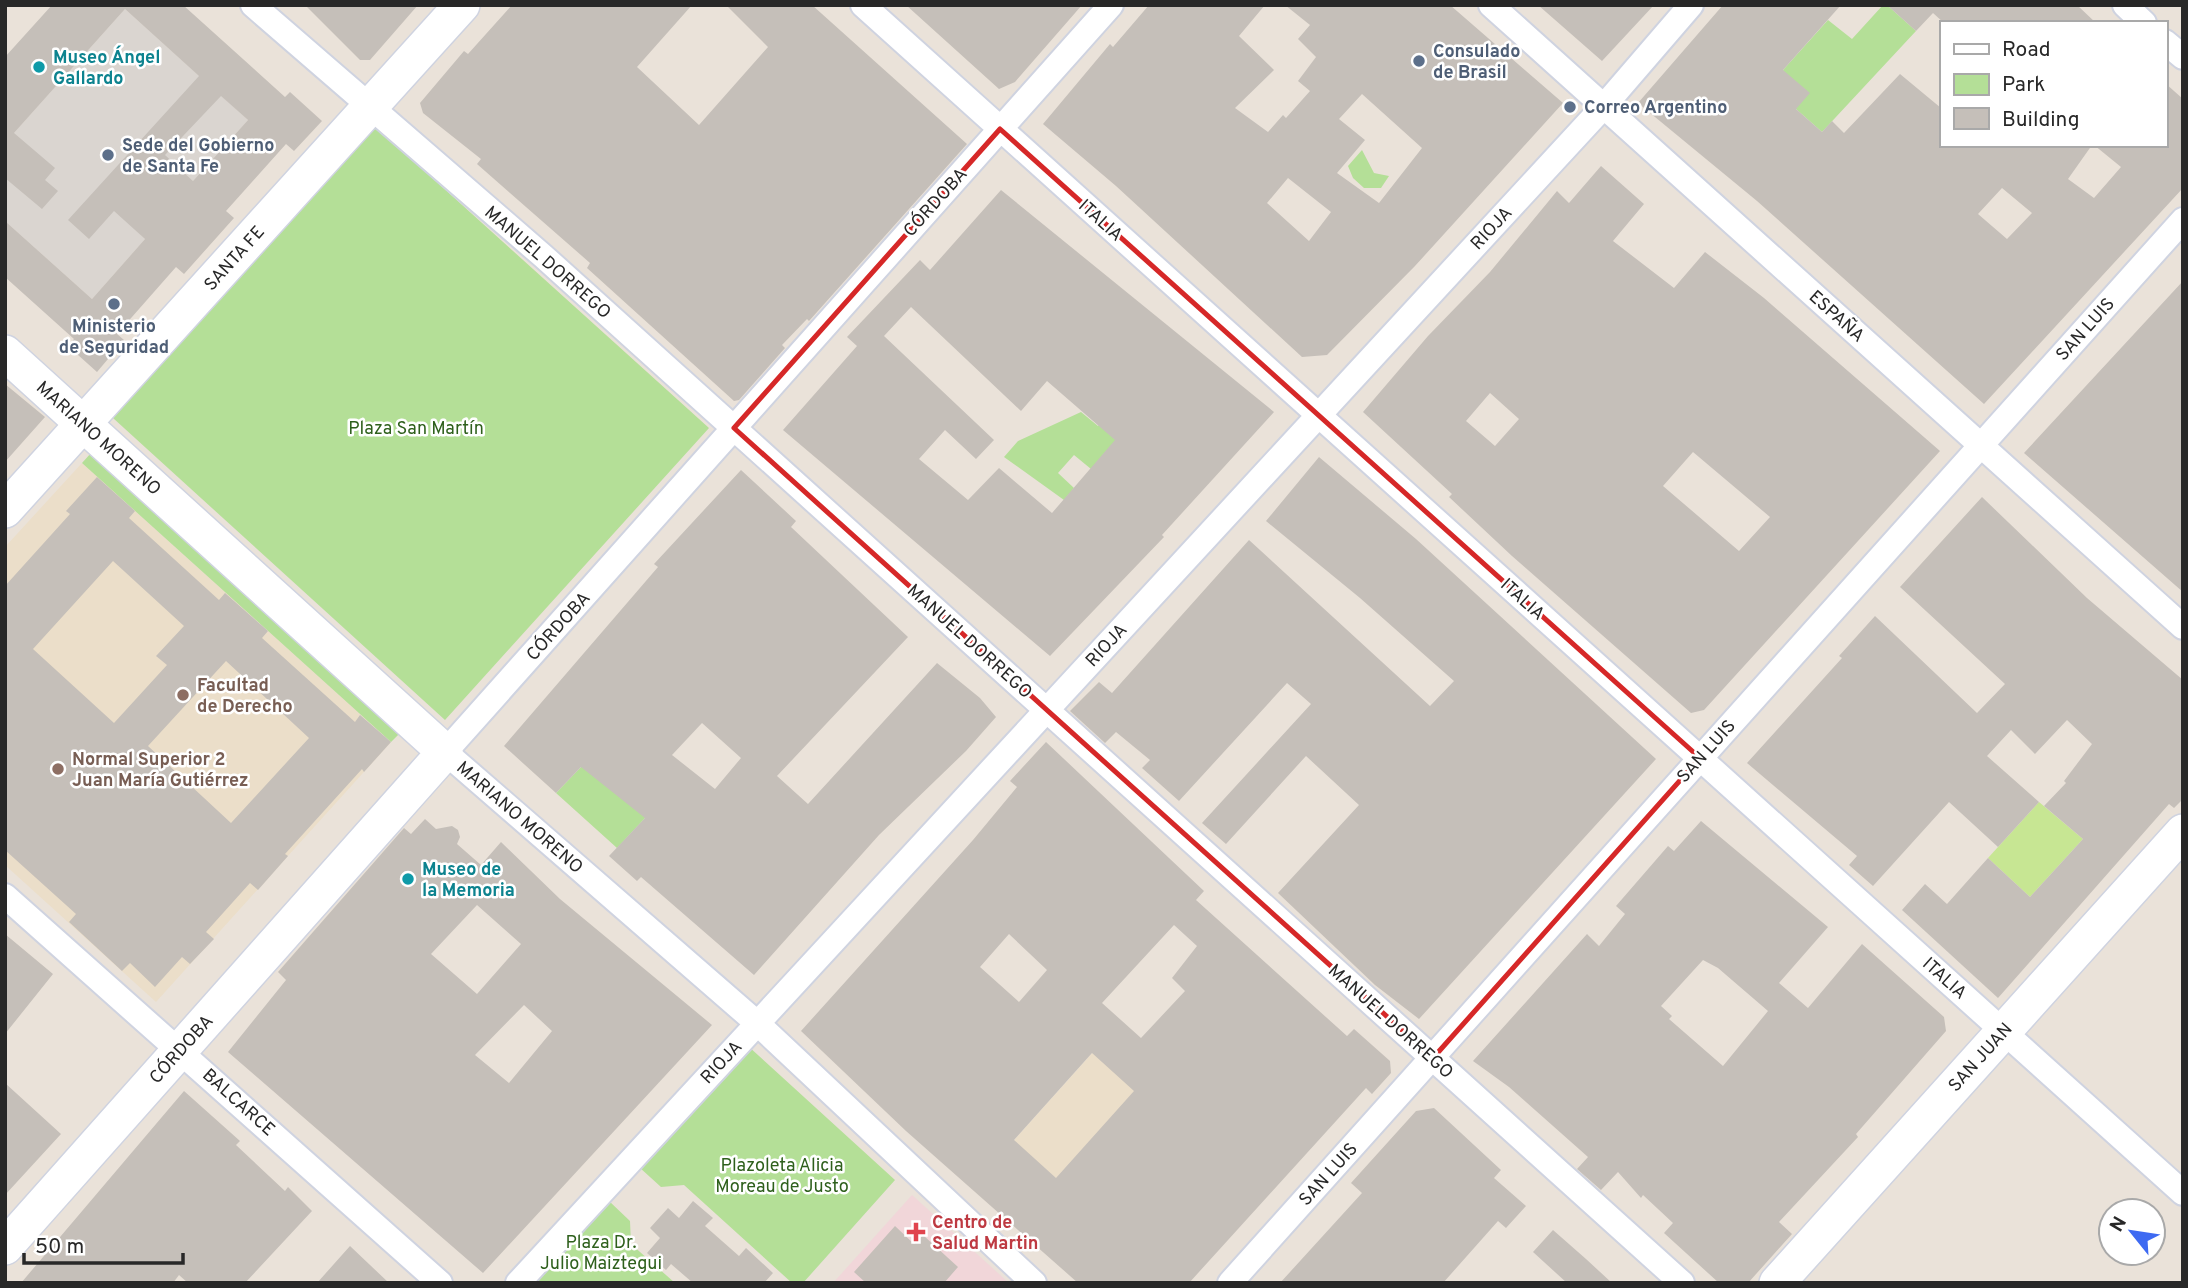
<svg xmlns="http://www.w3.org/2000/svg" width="2188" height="1288" font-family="Overpass,sans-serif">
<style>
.education{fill:#ebdec9}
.medical{fill:#f1d6d9}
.green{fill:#b4df97}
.pitch{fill:#c7e693}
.plaza{fill:#dad5d0}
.building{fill:#c5bfb9;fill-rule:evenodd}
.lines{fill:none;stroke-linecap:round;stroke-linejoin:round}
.minor-casing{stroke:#cfd3e0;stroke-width:28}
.secondary-casing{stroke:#cfd3e0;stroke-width:38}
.minor{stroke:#fff;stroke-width:24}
.secondary{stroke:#fff;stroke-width:35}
.marked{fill:none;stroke:#d62828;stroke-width:5;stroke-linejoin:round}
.service-dot{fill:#5c6f8a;stroke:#fff;stroke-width:2.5}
.culture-dot{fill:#0f9aa8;stroke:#fff;stroke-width:2.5}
.education-dot{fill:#8d6e63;stroke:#fff;stroke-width:2.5}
.health-dot{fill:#e0444e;stroke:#fff;stroke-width:2.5}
.labels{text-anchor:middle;stroke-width:5;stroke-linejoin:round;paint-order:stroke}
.service-label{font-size:18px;font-weight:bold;fill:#4e5e75;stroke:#fff;text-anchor:start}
.culture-label{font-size:18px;font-weight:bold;fill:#0d838f;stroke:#fff;text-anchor:start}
.street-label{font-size:18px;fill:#282828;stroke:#fff}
.park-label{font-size:18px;fill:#2e601c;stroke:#fff}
.education-label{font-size:18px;font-weight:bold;fill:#785e54;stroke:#fff;text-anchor:start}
.health-label{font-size:18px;font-weight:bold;fill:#be3a42;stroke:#fff;text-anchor:start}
</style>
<rect width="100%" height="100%" fill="#eae2d9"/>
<path class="education" d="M 82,463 L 391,742 L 156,1002 L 5,865 L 5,547 Z
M 1121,1021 L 1194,1087 L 1045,1253 L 972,1187 Z"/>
<path class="medical" d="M 912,1195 L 1009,1283 L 833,1283 Z"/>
<path class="green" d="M 1883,5 L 1887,5 L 1916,31 L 1822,132 L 1796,109 L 1783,70 L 1828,20 L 1852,39 Z
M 378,129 L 709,428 L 445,720 L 102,408 L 355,131 Z
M 1362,150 L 1374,173 L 1389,176 L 1381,188 L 1364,188 L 1353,178 L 1348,166 Z
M 1128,391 L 1148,405 L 1091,469 L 1074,455 L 1058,473 L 1074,488 L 1064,500 L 1004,457 L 1018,441 L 1081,412 L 1098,426 Z
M 91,453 L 401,732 L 391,742 L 82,463 Z
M 581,767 L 690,770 L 617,848 L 556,793 Z
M 748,1046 L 895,1180 L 803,1283 L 792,1283 L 684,1185 L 661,1187 L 639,1167 Z
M 609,1201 L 630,1221 L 631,1244 L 675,1283 L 533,1283 Z"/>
<path class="pitch" d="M 2039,802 L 2083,839 L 2030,897 L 1988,858 Z"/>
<path class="plaza" d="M 125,9 L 248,120 L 193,181 L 181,170 L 131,225 L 145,239 L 92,299 L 5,221 L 5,143 Z"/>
<path class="building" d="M 52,5 L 183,5 L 285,97 L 290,92 L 322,121 L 294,151 L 286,144 L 226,211 L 234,218 L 184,274 L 176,267 L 117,334 L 124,340 L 97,372 L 68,346 L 74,339 L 5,277 L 5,221 L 92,299 L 145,239 L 114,211 L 89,239 L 68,220 L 199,76 L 125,9 L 14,133 L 55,168 L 45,180 L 58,191 L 42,209 L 5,178 L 5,57 ZM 221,96 L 248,120 L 193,181 L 165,155 Z
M 305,5 L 418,5 L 370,60 L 360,60 Z
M 512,5 L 692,5 L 637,67 L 699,125 L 768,47 L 726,5 L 812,5 L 967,144 L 809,321 L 807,319 L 782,345 L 785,348 L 739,400 L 734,401 L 587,268 L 590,263 L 477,164 L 481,159 L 423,113 L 420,103 L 464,51 L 468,54 Z
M 906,5 L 1082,5 L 1015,82 L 999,89 Z
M 1149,5 L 1265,5 L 1239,36 L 1274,70 L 1235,108 L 1268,132 L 1283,115 L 1286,118 L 1310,91 L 1298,81 L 1316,57 L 1298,39 L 1310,25 L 1285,5 L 1450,5 L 1563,103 L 1415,266 L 1327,355 L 1302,357 L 1116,186 L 1043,124 L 1110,44 L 1113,47 ZM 1362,94 L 1422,148 L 1379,203 L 1337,173 L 1365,140 L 1339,119 ZM 1288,178 L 1331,212 L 1309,241 L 1267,203 Z
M 1538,5 L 1654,5 L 1602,61 Z
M 1723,5 L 1841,5 L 1783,70 L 1810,93 L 1796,109 L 1822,132 L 1832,121 L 1844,133 L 1900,74 L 1941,108 L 1941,145 L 2092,145 L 2068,179 L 2094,198 L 2121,167 L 2094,145 L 2165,145 L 2165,83 L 2183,99 L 2183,188 L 1984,404 L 1757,201 L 1638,103 ZM 2002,188 L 2032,213 L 2007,239 L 1978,214 Z
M 1887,5 L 2077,5 L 2096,23 L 1944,23 L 1933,13 L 1916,31 Z
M 1601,166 L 1644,204 L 1613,241 L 1674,288 L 1705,252 L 1764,298 L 1940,451 L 1704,710 L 1691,713 L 1512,556 L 1449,497 L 1452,494 L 1363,412 L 1428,336 L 1490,272 L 1557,191 L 1569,203 ZM 1490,393 L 1519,419 L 1495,446 L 1466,421 ZM 1693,452 L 1770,517 L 1739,551 L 1663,486 Z
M 1001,190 L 1274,412 L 1162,535 L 1164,537 L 1050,656 L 783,430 L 857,346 L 847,337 L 920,260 L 930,270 ZM 911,307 L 1021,411 L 1047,381 L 1115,440 L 1052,513 L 999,468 L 968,500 L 919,459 L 945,430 L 976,459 L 994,440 L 884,336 Z
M 2183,281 L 2183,592 L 2024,453 Z
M 5,384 L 45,417 L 5,462 Z
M 1319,457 L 1416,539 L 1656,759 L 1419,1019 L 1375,985 L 1278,893 L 1359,805 L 1306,756 L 1226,844 L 1202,823 L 1311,704 L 1287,683 L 1179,801 L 1142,768 L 1150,760 L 1116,732 L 1105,743 L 1070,711 L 1099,682 L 1112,693 L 1249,540 L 1430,706 L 1454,681 L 1360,598 L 1266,521 Z
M 741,470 L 796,521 L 791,527 L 908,637 L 777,776 L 808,804 L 937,663 L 980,698 L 996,717 L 966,751 L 879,835 L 754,975 L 641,877 L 637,881 L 609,856 L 645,818 L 581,767 L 556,793 L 504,746 L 658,567 L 654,564 ZM 702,723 L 741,758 L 715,789 L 672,755 Z
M 97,477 L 135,511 L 129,518 L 219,600 L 225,593 L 268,631 L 262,638 L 355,722 L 360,715 L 391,742 L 364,772 L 362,769 L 285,854 L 288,856 L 258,890 L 250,883 L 206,932 L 214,939 L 190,964 L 182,957 L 155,987 L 130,963 L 122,971 L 69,922 L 76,914 L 5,850 L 5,586 L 70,514 L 66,511 ZM 113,561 L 184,626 L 156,656 L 167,665 L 114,723 L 33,649 ZM 226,661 L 309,738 L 231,823 L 148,746 Z
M 1982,497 L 2087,598 L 2183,680 L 2183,799 L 2174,808 L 2169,804 L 1998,998 L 1902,910 L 1925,884 L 1947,904 L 1988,858 L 2030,897 L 2083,839 L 2044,806 L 2066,783 L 2064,781 L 2092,744 L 2067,720 L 2035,754 L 2011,730 L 1987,756 L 2039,802 L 1998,847 L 1949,802 L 1873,886 L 1849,865 L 1857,856 L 1747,763 L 1842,658 L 1839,656 L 1875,616 L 1977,713 L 2005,684 L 1900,587 Z
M 1046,742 L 1204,891 L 1196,900 L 1347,1036 L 1354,1029 L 1390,1061 L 1391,1073 L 1372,1094 L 1366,1088 L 1189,1283 L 1078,1283 L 906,1131 L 801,1031 L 973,840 L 1017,787 L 1010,781 ZM 1174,925 L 1197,946 L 1172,978 L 1185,991 L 1141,1038 L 1102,1003 ZM 1009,934 L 1047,970 L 1019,1002 L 980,967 ZM 1092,1053 L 1134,1091 L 1056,1178 L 1014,1140 Z
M 425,819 L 436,829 L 452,826 L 458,830 L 460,837 L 457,844 L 481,865 L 501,842 L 560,899 L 712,1025 L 483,1273 L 228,1052 L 286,980 L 278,972 L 404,828 L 411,834 ZM 477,905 L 521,944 L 477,994 L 431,954 ZM 524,1005 L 552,1031 L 509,1083 L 475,1055 Z
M 1701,821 L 1828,927 L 1779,983 L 1808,1008 L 1862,944 L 1944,1017 L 1946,1031 L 1856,1134 L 1858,1137 L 1779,1222 L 1792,1234 L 1748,1283 L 1719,1283 L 1664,1233 L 1673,1223 L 1643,1195 L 1641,1198 L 1618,1172 L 1601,1190 L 1577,1169 L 1588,1157 L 1509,1087 L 1473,1061 L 1587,934 L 1599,946 L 1625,914 L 1616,906 L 1668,846 L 1674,851 ZM 1703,960 L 1718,968 L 1768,1011 L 1723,1066 L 1669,1019 L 1672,1016 L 1661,1006 Z
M 5,934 L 53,974 L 5,1034 Z
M 5,1083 L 61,1134 L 5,1195 Z
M 184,1091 L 240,1141 L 236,1145 L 285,1191 L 288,1187 L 312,1211 L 245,1283 L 188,1283 L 179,1275 L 173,1283 L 21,1283 Z
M 1434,1108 L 1501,1170 L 1494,1178 L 1526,1206 L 1506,1228 L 1498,1221 L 1443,1283 L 1280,1283 L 1362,1193 L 1351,1183 L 1416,1111 Z
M 693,1201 L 713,1218 L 705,1226 L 739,1256 L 746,1248 L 773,1273 L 764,1283 L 693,1283 L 671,1264 L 666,1270 L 647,1253 L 660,1238 L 650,1228 L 668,1208 L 679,1218 Z
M 895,1226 L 914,1244 L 923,1235 L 958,1267 L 944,1283 L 866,1283 L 854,1272 Z
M 1553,1230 L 1586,1259 L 1612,1283 L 1567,1283 L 1533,1252 Z
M 350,1246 L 389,1283 L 317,1283 Z"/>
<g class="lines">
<defs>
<path id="minor" d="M 253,5 L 543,256 L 1682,1283
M 863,5 L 2183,1193
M 1491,5 L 2183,627
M 2125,5 L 2144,23
M 2165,42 L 2183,57
M 5,896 L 440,1283
M 518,1283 L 1604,106 L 1691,5
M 1034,1283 L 757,1023 L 445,752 L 1111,5
M 1230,1283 L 2183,220"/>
<path id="secondary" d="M 5,353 L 445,752 L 5,1247
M 5,510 L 462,5
M 1777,1283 L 2183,832"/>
</defs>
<use href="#minor" class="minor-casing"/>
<use href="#secondary" class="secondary-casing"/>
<use href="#minor" class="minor"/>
<use href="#secondary" class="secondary"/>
</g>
<path class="marked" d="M 1000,129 L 1700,758 L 1433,1058 L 734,428 Z"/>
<g class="service-dot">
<circle cx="1419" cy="61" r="7"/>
<circle cx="1570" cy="107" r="7"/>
<circle cx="108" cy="155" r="7"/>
<circle cx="114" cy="304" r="7"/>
</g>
<g class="culture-dot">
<circle cx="39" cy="67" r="7"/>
<circle cx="408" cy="879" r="7"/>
</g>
<g class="education-dot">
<circle cx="183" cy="695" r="7"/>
<circle cx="58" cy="769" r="7"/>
</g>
<path class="health-dot" d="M912.5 1221.5h7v7h7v7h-7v7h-7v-7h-7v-7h7z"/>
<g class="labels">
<g class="service-label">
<text x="1433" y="57">Consulado<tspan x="1433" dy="21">de Brasil</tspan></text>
<text x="1584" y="113">Correo Argentino</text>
<text x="122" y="151">Sede del Gobierno<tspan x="122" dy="21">de Santa Fe</tspan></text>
<text x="114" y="332" text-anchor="middle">Ministerio<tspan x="114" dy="21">de Seguridad</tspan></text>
</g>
<g class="culture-label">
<text x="53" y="63">Museo Ángel<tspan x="53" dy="21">Gallardo</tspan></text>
<text x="422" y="875">Museo de<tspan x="422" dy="21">la Memoria</tspan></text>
</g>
<g class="street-label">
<text transform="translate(935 202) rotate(-48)" y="6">CÓRDOBA</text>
<text transform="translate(1101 220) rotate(42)" y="6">ITALIA</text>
<text transform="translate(1491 228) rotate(-47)" y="6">RIOJA</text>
<text transform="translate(234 258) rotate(-48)" y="6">SANTA FE</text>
<text transform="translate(548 262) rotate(41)" y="6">MANUEL DORREGO</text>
<text transform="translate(1837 316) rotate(42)" y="6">ESPAÑA</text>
<text transform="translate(2085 329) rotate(-48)" y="6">SAN LUIS</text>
<text transform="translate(99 438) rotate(42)" y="6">MARIANO MORENO</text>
<text transform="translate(1523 599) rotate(42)" y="6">ITALIA</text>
<text transform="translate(558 626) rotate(-48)" y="6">CÓRDOBA</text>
<text transform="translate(970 641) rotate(42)" y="6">MANUEL DORREGO</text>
<text transform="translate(1106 645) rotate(-47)" y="6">RIOJA</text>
<text transform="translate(1706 751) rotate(-48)" y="6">SAN LUIS</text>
<text transform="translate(520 817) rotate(41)" y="6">MARIANO MORENO</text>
<text transform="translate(1945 978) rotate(42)" y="6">ITALIA</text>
<text transform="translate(1391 1021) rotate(42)" y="6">MANUEL DORREGO</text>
<text transform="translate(181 1049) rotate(-48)" y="6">CÓRDOBA</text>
<text transform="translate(1980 1057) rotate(-48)" y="6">SAN JUAN</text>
<text transform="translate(721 1062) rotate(-47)" y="6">RIOJA</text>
<text transform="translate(239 1102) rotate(42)" y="6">BALCARCE</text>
<text transform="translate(1328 1174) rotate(-48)" y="6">SAN LUIS</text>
</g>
<g class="park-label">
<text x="416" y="434">Plaza San Martín</text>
<text x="782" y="1171">Plazoleta Alicia<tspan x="782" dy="21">Moreau de Justo</tspan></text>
<text x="601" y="1248">Plaza Dr.<tspan x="601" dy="21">Julio Maiztegui</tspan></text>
</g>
<g class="education-label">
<text x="197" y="691">Facultad<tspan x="197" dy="21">de Derecho</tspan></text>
<text x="72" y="765">Normal Superior 2<tspan x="72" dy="21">Juan María Gutiérrez</tspan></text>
</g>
<g class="health-label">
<text x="932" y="1228">Centro de<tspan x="932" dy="21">Salud Martin</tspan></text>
</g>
</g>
<rect width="2188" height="1288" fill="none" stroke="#282828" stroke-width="14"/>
<rect x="1940" y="21" width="228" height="126" fill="#ffffff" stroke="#a9a9a9" stroke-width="2"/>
<rect x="1954" y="44" width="35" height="10" fill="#ffffff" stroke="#a9a9a9" stroke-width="2"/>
<text x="2002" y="56" font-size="21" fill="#282828">Road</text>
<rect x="1954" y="74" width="35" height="21" fill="#b4df97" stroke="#a9a9a9" stroke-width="2"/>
<text x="2002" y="91" font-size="21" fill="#282828">Park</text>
<rect x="1954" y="108" width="35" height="21" fill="#c5bfb9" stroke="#a9a9a9" stroke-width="2"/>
<text x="2002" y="126" font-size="21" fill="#282828">Building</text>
<g transform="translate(2132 1232) rotate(300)"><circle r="33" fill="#ffffff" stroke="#a9a9a9" stroke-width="2"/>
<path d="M0-5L12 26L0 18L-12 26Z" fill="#3e6af2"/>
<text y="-10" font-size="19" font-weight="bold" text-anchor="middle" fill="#282828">N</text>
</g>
<path d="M24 1253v10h159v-10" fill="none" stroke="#282828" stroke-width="3.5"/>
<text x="35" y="1253" font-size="21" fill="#282828" stroke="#ffffff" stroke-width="5" paint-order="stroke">50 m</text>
</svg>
